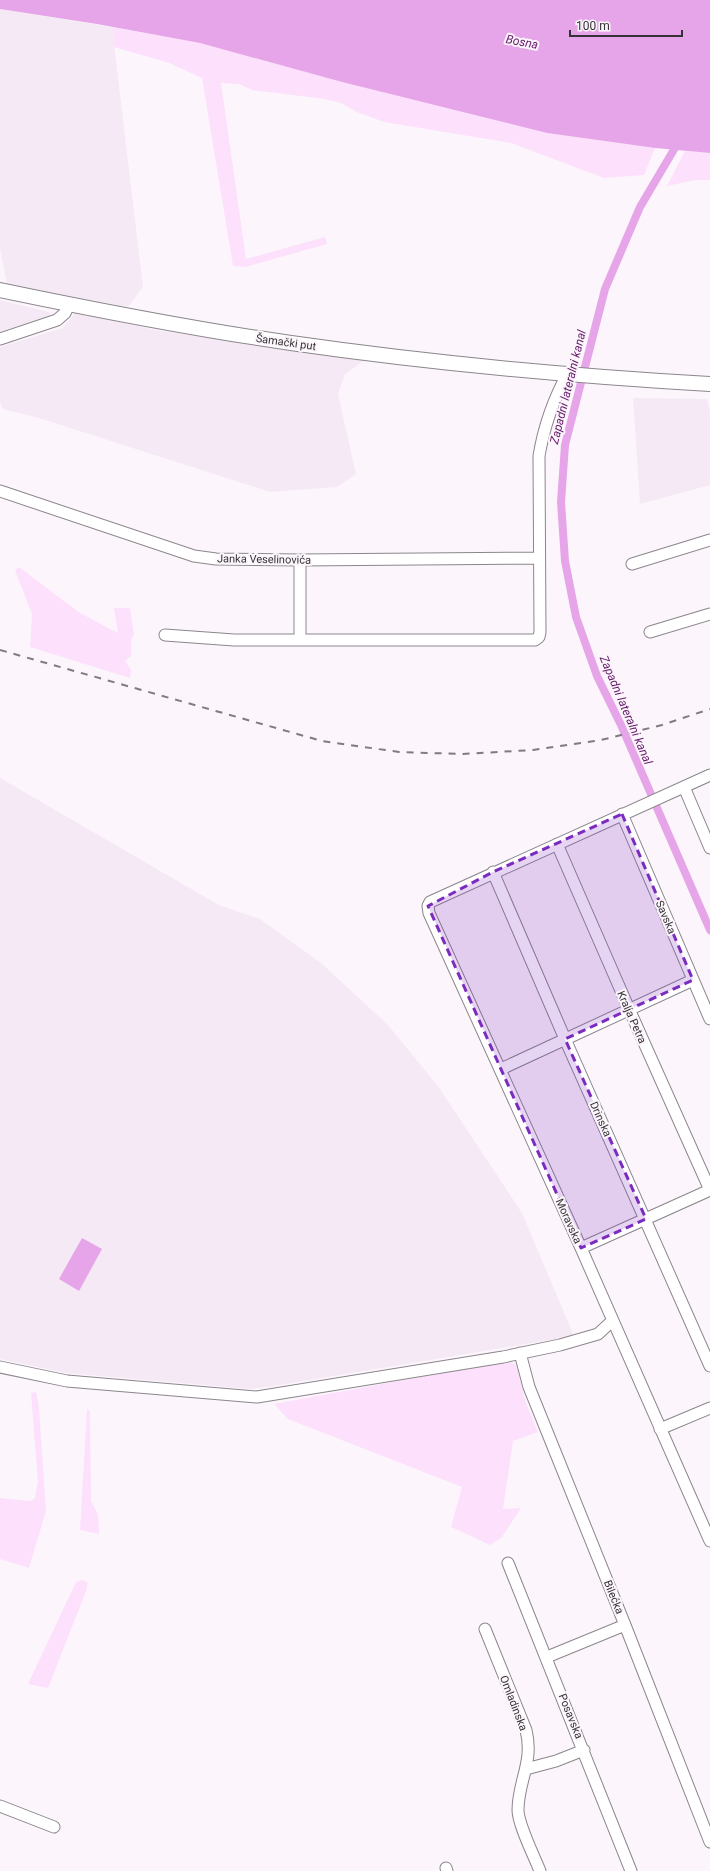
<svg xmlns="http://www.w3.org/2000/svg" width="710" height="1871" font-family="Roboto,sans-serif">
<style>
.built{fill:#f5e9f5}
.green{fill:#fce0fc}
.water{fill:#e6a5e8}
.lines{fill:none;stroke-linecap:round;stroke-linejoin:round}
.canal{stroke:#e6a5e8;stroke-width:8}
.minor-casing{stroke:#8b868c;stroke-width:13}
.major-casing{stroke:#8b868c;stroke-width:16}
.minor{stroke:#fff;stroke-width:11}
.major{stroke:#fff;stroke-width:14}
.rail{stroke:#7f7b7f;stroke-width:2;stroke-dasharray:7 7;stroke-linecap:butt}
.marked{fill:#7b2cbf;fill-opacity:0.2;stroke:#7b2cbf;stroke-width:3;stroke-dasharray:8 5;stroke-linejoin:round}
.labels{text-anchor:middle;stroke-width:4;stroke-linejoin:round;paint-order:stroke}
.street-label{font-size:11px;fill:#343234;stroke:#fcf6fc}
.water-label{font-size:12px;font-style:italic;fill:#641869;stroke:#fcf6fc}
</style>
<rect width="100%" height="100%" fill="#fcf6fc"/>
<path class="built" d="M 0,9 L 112,27 L 143,287 L 128,307 L 7,284 L 0,249 Z
M 0,300 L 49,312 L 51,319 L 0,333 Z
M 75,313 L 161,331 L 366,359 L 345,374 L 338,394 L 356,474 L 337,487 L 270,492 L 39,418 L 3,409 L 0,403 L 0,347 L 63,328 Z
M 633,398 L 707,399 L 710,412 L 710,485 L 640,504 Z
M 0,778 L 219,905 L 260,919 L 321,963 L 387,1024 L 438,1086 L 522,1213 L 574,1336 L 274,1386 L 251,1389 L 66,1373 L 0,1359 Z"/>
<path class="green" d="M 112,27 L 200,43 L 342,82 L 547,133 L 655,148 L 644,175 L 604,178 L 511,143 L 384,122 L 357,112 L 341,103 L 325,99 L 252,90 L 239,84 L 221,83 L 246,259 L 325,237 L 327,244 L 245,267 L 233,266 L 202,78 L 169,63 L 114,47 Z
M 685,151 L 710,153 L 710,180 L 695,180 L 667,186 Z
M 19,567 L 80,613 L 118,633 L 114,608 L 130,608 L 134,634 L 131,640 L 131,656 L 125,661 L 131,670 L 130,678 L 30,647 L 32,614 L 15,570 Z
M 506,1361 L 516,1364 L 526,1403 L 538,1432 L 513,1441 L 503,1509 L 521,1508 L 502,1537 L 490,1545 L 451,1527 L 462,1487 L 288,1419 L 274,1404 Z
M 36,1392 L 39,1408 L 46,1511 L 29,1568 L 0,1559 L 0,1498 L 31,1501 L 35,1498 L 38,1482 L 31,1393 Z
M 87,1409 L 90,1411 L 91,1501 L 98,1514 L 99,1534 L 80,1530 Z
M 83,1580 L 88,1583 L 86,1591 L 48,1688 L 28,1684 L 76,1582 Z"/>
<path class="water" d="M 0,0 L 710,0 L 710,153 L 655,148 L 547,133 L 342,82 L 200,43 L 97,24 L 0,9 Z
M 82,1238 L 102,1249 L 79,1291 L 59,1279 Z"/>
<g class="lines">
<path class="canal" d="M 679,141 L 640,207 L 605,289 L 565,445 L 561,502 L 565,561 L 576,617 L 597,676 L 621,725 L 710,930"/>
<defs>
<path id="minor" d="M 0,339 L 57,320 L 65,313 L 69,305
M 0,491 L 194,556 L 216,559 L 300,560 L 539,558
M 300,560 L 300,639
M 632,564 L 710,540
M 650,632 L 710,614
M 165,635 L 234,640 L 535,640 L 539,637 L 540,632 L 539,456 C 544,426 553,400 568,373
M 710,775 L 430,902 L 428,906 L 429,913 L 581,1248 L 710,1541
M 684,787 L 710,848
M 622,814 L 710,1019
M 557,844 L 629,1009 L 710,1190
M 493,872 L 565,1039 L 710,1366
M 501,1069 L 693,980
M 581,1248 L 710,1190
M 520,1353 L 529,1387 L 625,1625 L 710,1842
M 0,1367 L 67,1381 L 257,1397 L 503,1357 L 560,1345 L 598,1334 L 612,1321
M 660,1429 L 710,1408
M 508,1563 L 631,1871
M 485,1629 L 526,1730 C 534,1762 518,1781 518,1810 C 518,1824 534,1856 540,1871
M 547,1657 L 625,1625
M 526,1769 L 556,1761 L 584,1750
M 0,1806 L 54,1827
M 446,1868 L 447,1871"/>
<path id="major" d="M 0,290 C 96,310 193,329 291,343 C 430,363 570,376 710,384"/>
</defs>
<use href="#minor" class="minor-casing"/>
<use href="#major" class="major-casing"/>
<use href="#minor" class="minor"/>
<use href="#major" class="major"/>
<path class="rail" d="M 0,650 L 322,741 L 399,752 L 462,754 L 533,750 L 601,740 L 662,725 L 710,709"/>
</g>
<path class="marked" d="M 622,814 L 693,980 L 565,1039 L 646,1219 L 581,1248 L 428,906 L 493,872 Z"/>
<g class="labels">
<g class="street-label">
<text transform="translate(286 342) rotate(8)" y="4">Šamački put</text>
<text transform="translate(264 559) rotate(1)" y="4">Janka Veselinovića</text>
<text transform="translate(666 917) rotate(67)" y="4">Savska</text>
<text transform="translate(632 1017) rotate(66)" y="4">Kralja Petra</text>
<text transform="translate(601 1119) rotate(66)" y="4">Drinska</text>
<text transform="translate(569 1221) rotate(66)" y="4">Moravska</text>
<text transform="translate(614 1597) rotate(68)" y="4">Bilećka</text>
<text transform="translate(514 1703) rotate(69)" y="4">Omladinska</text>
<text transform="translate(571 1716) rotate(68)" y="4">Posavska</text>
</g>
<g class="water-label">
<text transform="translate(522 42) rotate(11)" y="4">Bosna</text>
<text transform="translate(568 387) rotate(-76)" y="4">Zapadni lateralni kanal</text>
<text transform="translate(626 710) rotate(67)" y="4">Zapadni lateralni kanal</text>
</g>
</g>
<path d="M570 30v6h112v-6" fill="none" stroke="#343234" stroke-width="2"/>
<text x="576" y="30" font-size="12" fill="#343234" stroke="#fcf6fc" stroke-width="3" paint-order="stroke">100 m</text>
</svg>
